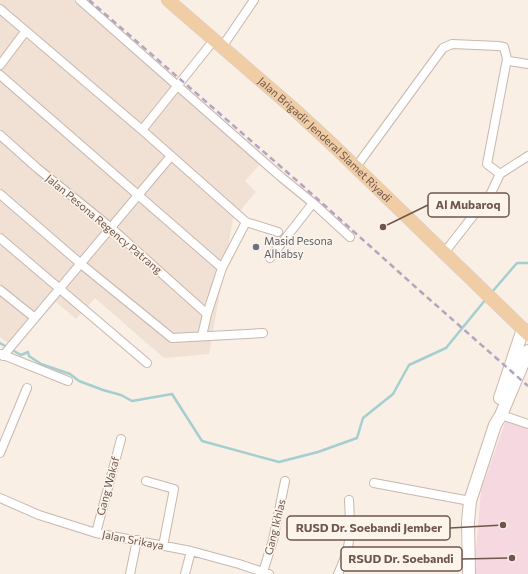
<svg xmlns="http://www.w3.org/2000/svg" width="528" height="574" font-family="Commissioner,sans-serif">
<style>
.residential{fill:#f0e1d4}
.medical{fill:#f6d9e0}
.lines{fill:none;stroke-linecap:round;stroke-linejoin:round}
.stream{stroke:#a4cfd1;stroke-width:2.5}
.minor-casing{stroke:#c9b7ad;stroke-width:10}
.secondary-casing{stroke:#ceb8ae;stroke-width:14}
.primary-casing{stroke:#d4ccca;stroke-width:14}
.minor{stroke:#fff;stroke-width:8}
.secondary{stroke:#fff;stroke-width:12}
.primary{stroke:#f1cda5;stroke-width:13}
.rail{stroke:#b1a5c1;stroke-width:2.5;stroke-dasharray:6 4;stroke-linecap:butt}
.worship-dot{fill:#6b7280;stroke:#fdf4eb;stroke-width:1.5}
.labels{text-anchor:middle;stroke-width:3;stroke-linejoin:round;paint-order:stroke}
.street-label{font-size:11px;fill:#6f564d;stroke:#fdf4eb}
.worship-label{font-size:11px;fill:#5b616d;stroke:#fdf4eb;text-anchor:start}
.leader{fill:none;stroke:#6f564d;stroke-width:1.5}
.callout-dot{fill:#6f564d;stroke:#fdf4eb;stroke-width:1.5}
.callout{fill:#fdf4eb;stroke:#6f564d;stroke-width:1.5}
.callout-label{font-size:12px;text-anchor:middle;font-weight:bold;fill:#6f564d}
</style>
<rect width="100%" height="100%" fill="#f9efe5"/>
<path class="residential" d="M 0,0 L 74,0 L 261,163 L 245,181 L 256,192 L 233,219 L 209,354 L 164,358 L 95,298 L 76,319 L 56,302 L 13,347 L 0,337 Z"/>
<path class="medical" d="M 506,420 L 528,428 L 528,574 L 476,574 L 475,560 L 481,490 Z"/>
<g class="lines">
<path class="stream" d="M 492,292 L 517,263 L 528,263
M 0,343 L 21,355 L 28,352 L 29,356 L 41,364 L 70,374 L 79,381 L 103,390 L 121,395 L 132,401 L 172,394 L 202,441 L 279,462 L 318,452 L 357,438 L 363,418 L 393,394 L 409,365 L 446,348 L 486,299"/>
<defs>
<path id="minor" d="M 80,0 L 281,177 L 313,203 L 350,237
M 0,9 L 142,130 L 246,222 L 278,232
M 222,47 L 254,0
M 507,59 L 509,61 L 528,64
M 0,65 L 25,32
M 0,75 L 222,268
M 142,130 L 214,40
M 0,135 L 37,168 L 110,227 L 207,314
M 356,167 L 443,48 L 452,44 L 498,46 L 504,47 L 507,59 L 487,164 L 500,174
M 0,194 L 81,264 L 172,338 L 263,333
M 0,238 L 147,363
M 444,253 L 491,193 L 500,174 L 528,156
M 270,258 L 313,203
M 0,290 L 35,318
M 202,336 L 207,314 L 222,268 L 246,222
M 1,354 L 68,381
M 3,356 L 171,156
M 501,415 L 528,424
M 0,453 L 27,388
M 146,481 L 174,489 L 163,546
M 374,483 L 470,501
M 0,498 L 39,515 L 96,533 L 191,551 L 239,564 L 269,574
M 96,533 L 121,439
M 263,572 L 273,540 L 285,481
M 130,574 L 137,540
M 185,574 L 191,551
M 338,574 C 342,565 346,556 348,547 C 351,532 350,516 349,500"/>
<path id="secondary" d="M 500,398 L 523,329
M 469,574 L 468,522 L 470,501 L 495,425 L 501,415 L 528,351"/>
<g id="primary">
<path id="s1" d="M 168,0 L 295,110 L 335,147 L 528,334"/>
</g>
</defs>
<use href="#minor" class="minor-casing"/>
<use href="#secondary" class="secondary-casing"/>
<use href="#primary" class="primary-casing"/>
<use href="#minor" class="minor"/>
<use href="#secondary" class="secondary"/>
<use href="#primary" class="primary"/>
<path class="rail" d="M 89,0 L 303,186 L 420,291 L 528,386"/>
</g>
<circle class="worship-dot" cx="256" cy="247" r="4"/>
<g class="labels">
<g class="street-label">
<text dy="4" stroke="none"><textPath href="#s1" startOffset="210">Jalan Brigadir Jenderal Slamet Riyadi</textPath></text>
<text transform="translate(104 224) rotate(40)" y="4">Jalan Pesona Regency Patrang</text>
<text transform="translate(108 486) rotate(-75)" y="4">Gang Wakaf</text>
<text transform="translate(275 527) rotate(-76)" y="4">Gang Ikhlas</text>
<text transform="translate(133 540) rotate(11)" y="4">Jalan Srikaya</text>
</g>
<g class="worship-label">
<text x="264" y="245">Masid Pesona<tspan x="264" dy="13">Alhabsy</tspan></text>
</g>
</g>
<path class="leader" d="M383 227L428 205M503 525L450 528M512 558L462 559"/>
<g class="callout-dot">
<circle cx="383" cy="227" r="4"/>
<circle cx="503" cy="525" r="4"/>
<circle cx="512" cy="558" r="4"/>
</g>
<g class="callout">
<rect x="428" y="193" width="81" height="24" rx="4"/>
<rect x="287" y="516" width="163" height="24" rx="4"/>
<rect x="341" y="547" width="121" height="24" rx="4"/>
</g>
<g class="callout-label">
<text x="468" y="209">Al Mubaroq</text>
<text x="369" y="532">RUSD Dr. Soebandi Jember</text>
<text x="401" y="563">RSUD Dr. Soebandi</text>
</g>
</svg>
